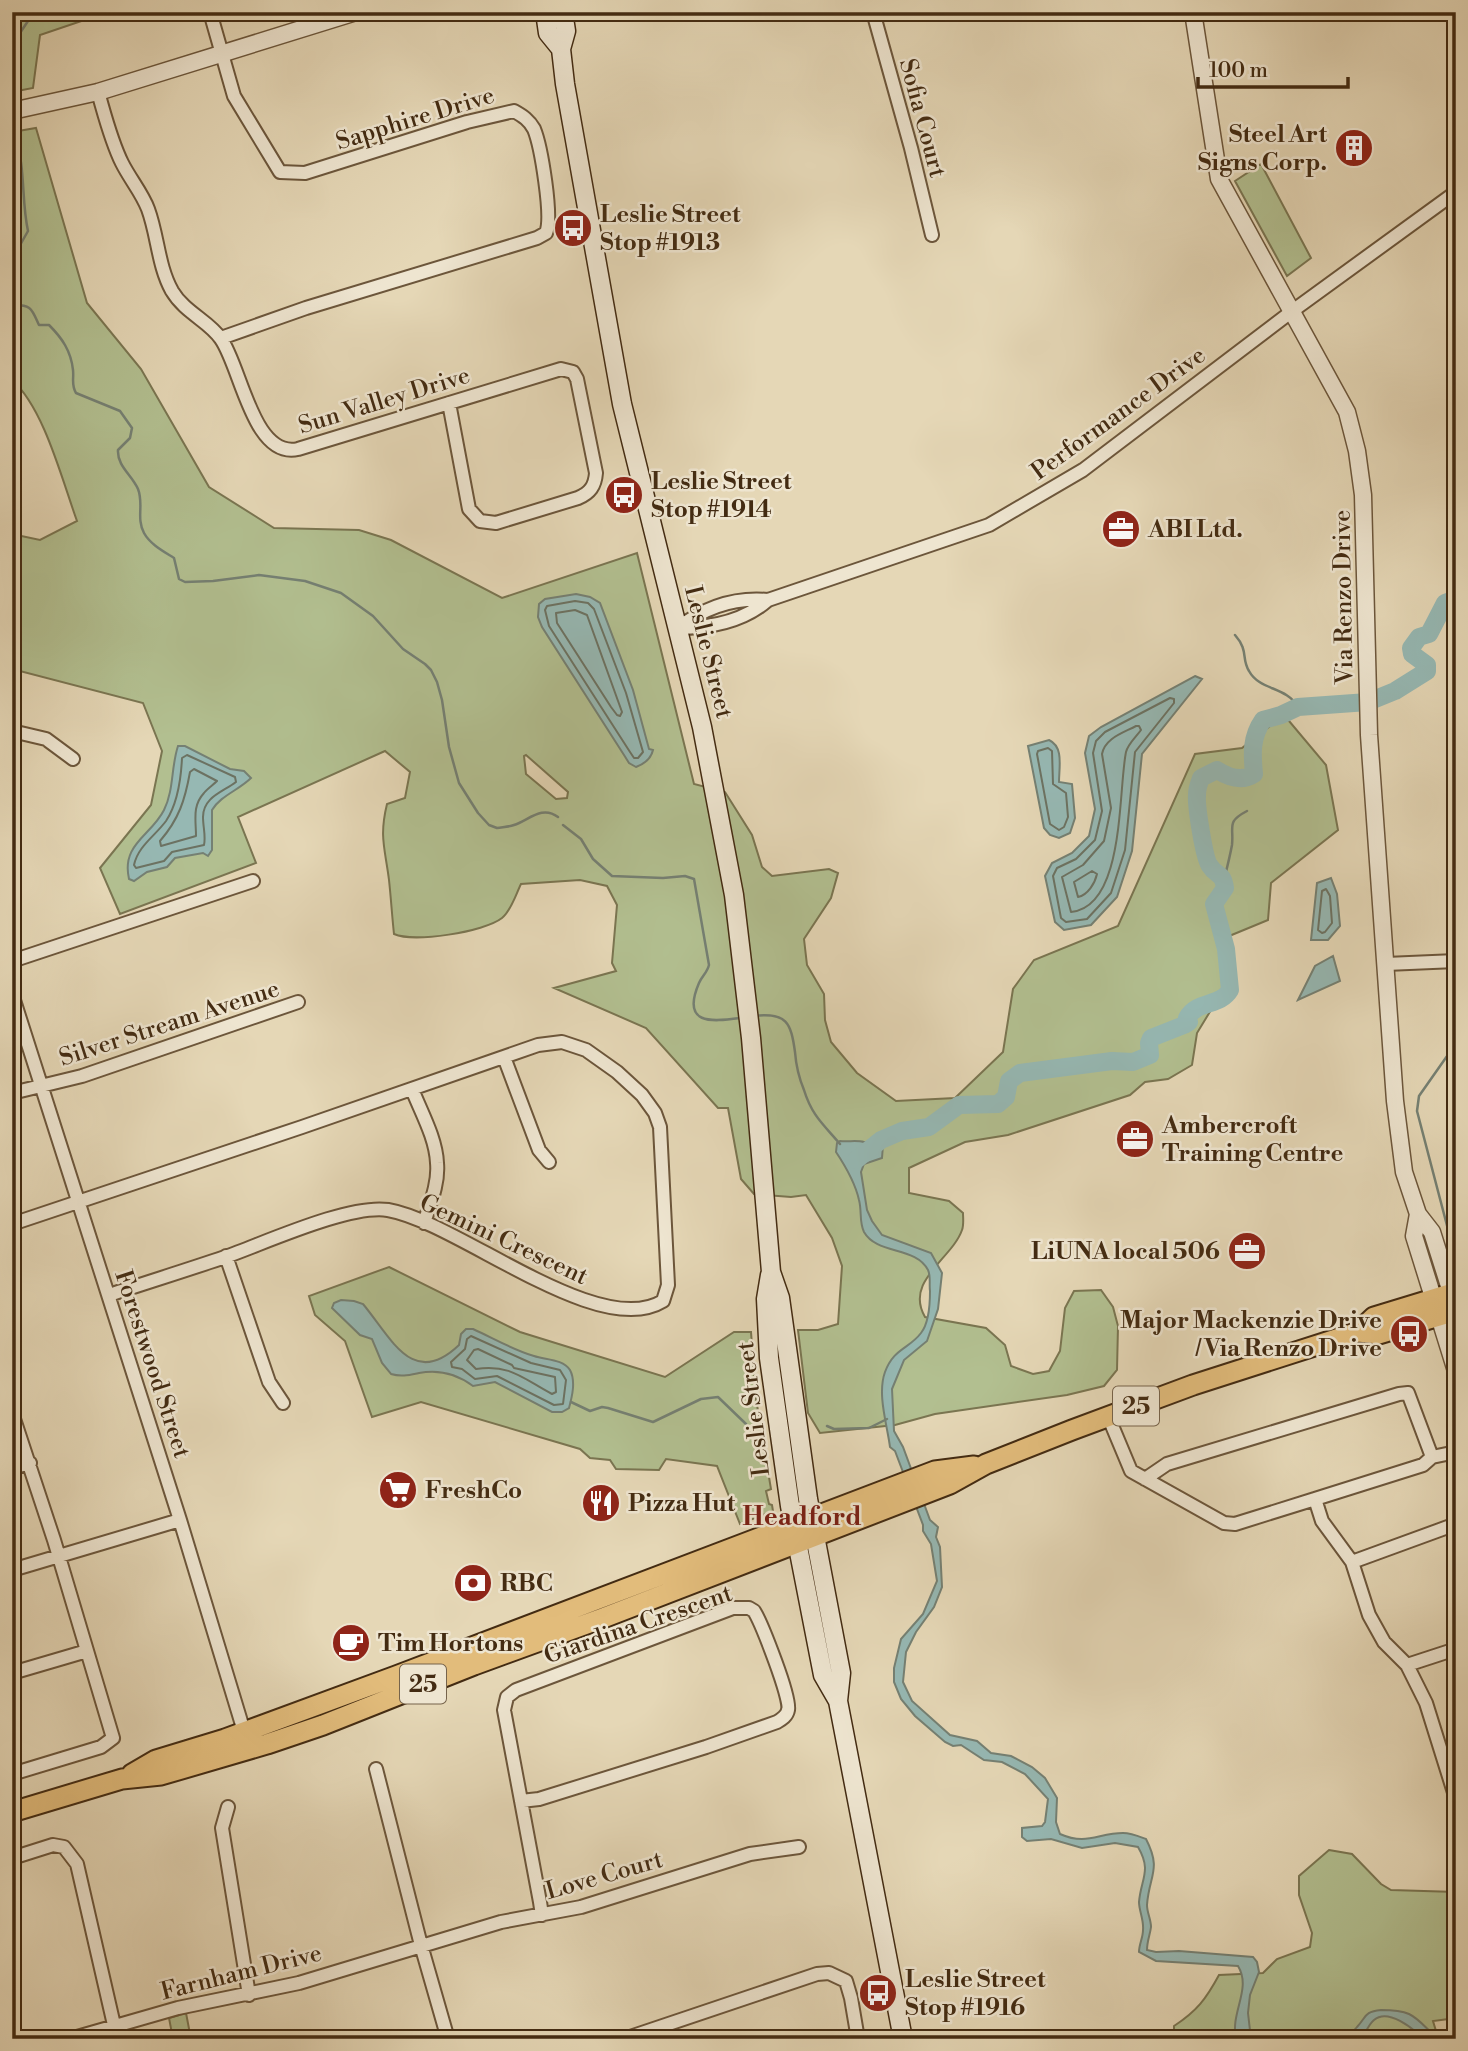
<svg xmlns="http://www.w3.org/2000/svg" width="1468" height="2051" font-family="'Libre Bodoni',serif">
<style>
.green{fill:#b2bf90;stroke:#7a7551;stroke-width:2;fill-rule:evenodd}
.water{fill:#96b8b3;stroke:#758073;stroke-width:2}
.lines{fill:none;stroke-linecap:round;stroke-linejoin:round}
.shore{stroke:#6c7262;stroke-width:2}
.stream{stroke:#758073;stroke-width:2.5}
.river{stroke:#96b8b3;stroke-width:18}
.minor-casing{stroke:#6c563b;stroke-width:16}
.tertiary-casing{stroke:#6c563b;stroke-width:19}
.secondary-casing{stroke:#432b12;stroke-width:21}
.primary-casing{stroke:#432b12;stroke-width:23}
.minor{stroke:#eee5d0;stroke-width:12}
.tertiary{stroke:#eee5d0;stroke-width:16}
.secondary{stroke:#eee5d0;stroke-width:18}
.primary{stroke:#e2bc7b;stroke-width:19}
.labels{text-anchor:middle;stroke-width:5;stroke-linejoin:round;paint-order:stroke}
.shield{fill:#eee5d0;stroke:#76634b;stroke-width:2}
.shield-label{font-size:23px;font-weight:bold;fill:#432b12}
.street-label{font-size:24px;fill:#432b12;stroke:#eee5d0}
.poi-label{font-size:24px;font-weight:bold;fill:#432b12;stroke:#eee5d0;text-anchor:start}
.neighbourhood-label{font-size:26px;font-weight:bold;fill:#7a1f14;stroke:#eee5d0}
</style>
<rect width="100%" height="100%" fill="#e5d7b6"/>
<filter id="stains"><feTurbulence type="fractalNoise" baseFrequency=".00286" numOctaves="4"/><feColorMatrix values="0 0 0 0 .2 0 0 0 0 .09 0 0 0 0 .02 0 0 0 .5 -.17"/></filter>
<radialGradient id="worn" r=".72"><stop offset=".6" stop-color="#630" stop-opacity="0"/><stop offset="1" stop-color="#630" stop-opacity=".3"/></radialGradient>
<path class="green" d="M 12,12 L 108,12 L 40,35 L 33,88 L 12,92 Z
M 36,128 L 87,303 L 141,369 L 209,487 L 274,528 L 359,530 L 391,540 L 502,598 L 637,553 L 694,784 L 725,792 L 752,835 L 762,867 L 772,876 L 829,869 L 838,873 L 831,898 L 804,939 L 807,965 L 824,994 L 825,1020 L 831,1042 L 857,1073 L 896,1101 L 955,1098 L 1003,1052 L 1013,989 L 1034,960 L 1118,926 L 1195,754 L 1242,748 L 1284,715 L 1326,765 L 1338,830 L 1271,883 L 1268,920 L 1222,939 L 1225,987 L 1197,1033 L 1192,1065 L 1168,1079 L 1145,1082 L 1130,1095 L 1008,1135 L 965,1142 L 909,1168 L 909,1193 L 949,1201 L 963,1213 C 963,1218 964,1225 962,1230 C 952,1259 904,1281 925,1317 L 986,1328 L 1005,1345 L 1011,1366 L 1033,1374 L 1049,1371 L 1060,1351 L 1065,1308 L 1074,1291 L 1101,1290 L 1113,1307 L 1118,1326 L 1117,1370 L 1104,1386 L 1067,1395 L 935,1414 L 895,1425 L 820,1433 L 808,1413 L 798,1330 L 818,1330 L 838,1324 L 842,1266 L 832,1238 L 806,1195 L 791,1197 L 754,1194 L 741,1179 L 728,1108 L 718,1108 L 646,1028 L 554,988 L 616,971 L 612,963 L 617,905 L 607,886 L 580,880 L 521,884 C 516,894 511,911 502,918 C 484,932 414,943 394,934 C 392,916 391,898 389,880 C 385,848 379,837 387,804 L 405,798 L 410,772 L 385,751 L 238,817 L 256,863 L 120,914 L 100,868 L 151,805 L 162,751 L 143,703 L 12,669 L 12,534 L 40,540 L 77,521 C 62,480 44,408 12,380 L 12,132 ZM 526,755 L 568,792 L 567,798 L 556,799 L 526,774 L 524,756 Z
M 1261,164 L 1311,258 L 1287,276 L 1235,181 Z
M 389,1267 L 520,1332 L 665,1377 L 734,1332 L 751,1332 L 756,1399 L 771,1489 L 766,1491 L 769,1504 L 772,1505 L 773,1511 L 740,1524 L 717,1466 L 666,1459 L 659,1470 L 616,1469 L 610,1460 L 590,1458 L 580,1449 L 421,1402 L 372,1417 L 345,1341 L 315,1315 L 309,1296 Z
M 1329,1850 L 1352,1854 L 1381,1884 L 1391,1890 L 1456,1892 L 1456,2018 L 1433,2021 L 1436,2031 L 1452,2039 L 1174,2039 L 1174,2026 C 1197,2011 1206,1999 1219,1975 L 1263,1973 L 1277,1959 L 1310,1947 L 1312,1933 L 1299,1895 L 1299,1876 Z
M 186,2013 L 191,2039 L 173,2039 L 169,2018 Z"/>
<path class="water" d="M 576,594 L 590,597 L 600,603 L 633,690 L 649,749 L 653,750 C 651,759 644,764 636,767 L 629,763 L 624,755 L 542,627 L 538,617 L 539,604 L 545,599 Z
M 1195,676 L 1202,679 L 1142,754 L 1132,851 L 1117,897 L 1091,925 L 1064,930 L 1055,922 L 1045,876 L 1052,863 L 1072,853 L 1089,836 L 1095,809 L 1085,753 L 1089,736 L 1101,727 Z
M 1049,740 C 1064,747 1059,767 1059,782 L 1072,784 L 1075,818 L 1070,833 L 1059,838 L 1050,835 L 1044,828 L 1028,746 Z
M 178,746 L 185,746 L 230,769 L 244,771 L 251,778 C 239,790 220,796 212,810 L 212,850 L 208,856 L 203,853 L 175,858 L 167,867 L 147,872 L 134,881 L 129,879 C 121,844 151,836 164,810 C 174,790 171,767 178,746 Z
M 1331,878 L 1337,894 L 1340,926 L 1328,940 L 1311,940 L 1317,883 Z
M 1333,956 L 1340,981 L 1298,1000 L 1315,966 Z
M 840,1141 C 848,1142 857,1140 864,1142 C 871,1144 875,1145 883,1145 L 882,1158 L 864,1164 L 861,1172 L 867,1210 L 872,1221 L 882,1235 L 931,1253 L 942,1273 L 938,1309 L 927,1341 L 904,1360 L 892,1389 L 894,1431 L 903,1447 L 930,1520 L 938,1527 L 936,1537 L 940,1547 L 942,1587 L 934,1607 L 916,1632 L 906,1652 L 903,1682 L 912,1701 L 950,1735 L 977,1741 L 991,1753 L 1011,1756 L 1032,1767 L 1045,1778 L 1057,1798 L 1056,1822 L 1060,1834 C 1087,1846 1098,1833 1123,1833 C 1131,1833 1138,1836 1146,1839 C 1162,1870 1149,1875 1147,1905 C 1147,1913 1151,1919 1151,1927 C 1150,1935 1147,1941 1147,1950 L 1156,1952 L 1179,1951 L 1253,1957 L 1257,1962 L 1259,1972 L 1250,1995 L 1248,2013 L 1251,2039 L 1236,2039 C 1230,2012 1252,1989 1238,1966 L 1156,1961 L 1139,1952 C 1139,1944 1143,1938 1143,1930 C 1144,1920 1139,1911 1139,1902 C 1141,1878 1152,1871 1138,1847 L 1115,1843 L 1082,1848 L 1051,1839 L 1027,1841 L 1022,1837 L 1022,1828 L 1042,1826 L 1045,1822 L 1048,1799 L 1025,1774 L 1002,1762 L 984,1760 L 961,1745 L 953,1746 L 945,1742 L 915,1716 L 901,1699 L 894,1682 L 894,1668 L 901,1639 L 923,1614 L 937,1581 L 931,1544 L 923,1531 L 923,1525 L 895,1451 L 890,1447 C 887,1424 877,1394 885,1372 C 894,1348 909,1349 921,1333 C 929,1323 930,1304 930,1291 C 929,1285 931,1276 928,1270 C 916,1246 877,1255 864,1232 C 859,1222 862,1211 859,1200 C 855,1182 846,1167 836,1152 L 837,1143 Z
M 341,1300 L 354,1301 L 363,1304 C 392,1339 413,1389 459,1345 L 461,1334 L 466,1329 L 473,1329 C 493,1338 513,1350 534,1356 C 546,1360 563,1359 570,1370 C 576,1381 572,1397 569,1408 L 562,1412 L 552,1412 L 495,1382 L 473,1386 C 457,1374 440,1369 419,1373 C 409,1375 401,1377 391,1374 L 382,1363 L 372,1339 L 360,1335 L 332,1308 L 334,1303 Z
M 1381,2010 C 1415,2010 1414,2017 1438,2039 L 1423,2039 C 1413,2028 1388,2008 1374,2020 C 1368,2025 1366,2032 1362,2039 L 1342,2039 C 1347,2035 1353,2032 1357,2027 C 1367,2016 1364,2012 1381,2010 Z"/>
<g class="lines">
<path class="shore" d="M 575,601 L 588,603 L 594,609 L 626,693 L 643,752 L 638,758 L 634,758 L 630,752 L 549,626 L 545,610 L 547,606 Z
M 575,610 L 587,615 L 622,712 L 620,716 L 617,715 L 611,707 L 557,623 L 556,613 Z
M 1170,698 L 1174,699 L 1174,703 L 1135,752 L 1125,850 L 1111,893 L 1087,919 L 1066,922 L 1061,918 L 1053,876 L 1057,868 L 1076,859 L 1095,840 L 1102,811 L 1093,753 L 1096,741 L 1105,732 Z
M 1136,726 L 1139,726 L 1141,730 C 1136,737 1128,744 1126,752 C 1118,791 1125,907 1071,912 L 1062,877 L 1083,865 L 1104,841 L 1111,808 L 1102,754 C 1105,738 1123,733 1136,726 Z
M 1048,748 L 1052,751 L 1053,784 L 1066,793 L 1068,817 L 1064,827 L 1059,830 L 1050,824 L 1037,754 L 1038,751 Z
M 187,755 L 235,777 L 236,782 C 223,792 203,797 203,817 C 203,827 206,836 204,845 L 172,852 L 164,861 L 136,868 L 134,865 C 138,846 155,836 166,821 C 178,803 181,779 182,758 Z
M 194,769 L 217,781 C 213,785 208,788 204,793 C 192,806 196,820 196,836 L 161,846 L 160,841 C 179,819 185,800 190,772 Z
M 1092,871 L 1097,874 C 1095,883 1088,895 1078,897 L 1074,882 Z
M 1326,889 L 1330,896 L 1332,923 L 1325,932 L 1322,933 L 1318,930 L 1322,891 Z
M 471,1336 L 531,1363 L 560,1370 L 566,1380 L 563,1404 L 554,1405 L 497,1376 L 475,1379 L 462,1369 L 452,1367 L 451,1362 L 465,1349 L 467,1339 Z
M 478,1349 L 512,1365 L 514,1368 L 555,1377 L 556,1392 L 552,1394 C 522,1378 510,1364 476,1369 L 467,1360 L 474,1350 Z"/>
<path class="stream" d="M 12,45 L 34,12
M 12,272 L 19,247 L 28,231 C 21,199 26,168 15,137
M 12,305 C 32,304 32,310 39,325 L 49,325 C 62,338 71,351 73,370 C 74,379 71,385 76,393 L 120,411 L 132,428 L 130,438 L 118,450 C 117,466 132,475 138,489 C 144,504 136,518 144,533 C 150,544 163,551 174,558 L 179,579 L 185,582 L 213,581 L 259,575 L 305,581 L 341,593 L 373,616 L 403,649 L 425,664 L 431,670 L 437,682 L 442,700 L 449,747 L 459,783 L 478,813 L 489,825 L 497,828 C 502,827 509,827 514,825 C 529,820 542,805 558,817
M 1235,635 C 1249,651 1241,658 1249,671 C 1260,691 1286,686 1298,707
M 563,825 L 581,839 L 593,859 L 612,876 L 663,878 L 685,876 L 694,879 L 709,965 C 707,973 702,976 699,983 C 681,1025 711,1022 740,1018
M 1224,880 C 1227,868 1230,856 1232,845 C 1234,826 1226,822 1247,811
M 754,1016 C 787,1012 791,1023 795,1052 C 796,1065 799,1078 804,1090 C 812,1116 824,1125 840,1144
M 1450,1237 L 1417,1111 L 1419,1096 L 1452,1049 L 1456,1037
M 571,1402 L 590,1411 L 602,1407 L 608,1408 L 653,1422 L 701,1399 L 718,1397 L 746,1424
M 827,1426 L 834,1429 L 869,1428 L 887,1419"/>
<path class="river" d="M 856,1160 L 881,1140 L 902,1131 L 929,1127 L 959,1105 L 998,1104 L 1006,1097 L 1009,1081 L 1020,1073 L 1112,1061 L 1133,1062 L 1150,1055 L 1149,1043 L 1151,1038 L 1184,1025 L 1189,1022 L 1187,1018 C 1197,1000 1220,1007 1230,990 L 1226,949 L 1214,904 L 1225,888 C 1223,872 1217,877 1210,866 C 1204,859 1196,805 1197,795 C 1197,789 1199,783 1201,778 L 1217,770 C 1228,777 1242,782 1254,774 C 1252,754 1251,737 1263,720 L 1281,715 L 1298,707 L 1368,702 L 1395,691 L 1427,671 L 1427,665 L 1412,654 L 1411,648 L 1419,637 L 1429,634 L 1445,603 L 1456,599"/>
<defs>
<path id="minor" d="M 210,12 L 234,96 L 280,172 L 305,173 L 467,122 L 514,111 C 523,116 529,120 534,129 C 541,146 553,217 546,233 L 537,238 L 306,308 L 221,338
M 873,12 L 911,148 L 932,235
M 98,92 C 105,116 111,141 122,163 C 130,179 142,193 148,209 C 158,236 158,266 172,291 C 185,313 209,321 221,339 C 241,367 253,459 298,449 L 561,369 L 573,372 L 577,379 L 596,473 C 595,486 590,493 578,498 L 496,523 L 480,521 L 469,509 L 449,403
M 678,628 C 711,628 743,622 768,600 L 989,525 L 1083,470 L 1291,312 L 1456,192
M 678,628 C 705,607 735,597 768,600
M 12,731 L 46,739 L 73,759
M 12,961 L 253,881
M 1386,964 L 1456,961
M 12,994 L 180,1520 L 246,1738
M 504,1057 L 539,1150 L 549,1162
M 412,1089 C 421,1112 436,1138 437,1163 C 439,1183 430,1204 424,1223
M 12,1093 L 82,1076 L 298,1002
M 12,1224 L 302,1127 L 538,1045 L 562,1042 L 586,1050 L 617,1072 L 642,1095 L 655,1113 L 660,1127 L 668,1285 L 663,1301 C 598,1341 458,1222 388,1210 C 349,1204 265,1243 225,1257 C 187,1270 148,1282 109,1295
M 226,1256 L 269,1382 L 283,1403
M 12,1413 L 54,1540 L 113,1738 L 101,1747 L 12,1774
M 1108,1416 L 1131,1471 L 1224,1523 L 1235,1524 L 1315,1499
M 1456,1452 L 1432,1457 L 1423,1465 L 1315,1499 L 1322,1521 L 1352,1562 L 1369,1615 L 1384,1642 L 1407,1665 L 1426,1703 L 1456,1799
M 12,1468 L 30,1463
M 1145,1479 L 1167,1464 L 1399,1394 L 1408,1393 L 1432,1457
M 1352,1562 L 1456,1524
M 12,1570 L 180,1520
M 1407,1665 L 1456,1649
M 12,1673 L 87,1651
M 376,1769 L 421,1945 L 448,2039
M 521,1801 L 539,1799 L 706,1747 L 777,1722 C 782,1719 787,1716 788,1710 C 792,1700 761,1622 754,1611 L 749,1608 L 733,1608 L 516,1690 L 507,1697 L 504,1710 L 540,1902 L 542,1915
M 228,1807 L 222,1828 L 249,1995
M 12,1858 L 53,1845 L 64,1847 L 77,1864 L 114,2025
M 70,2039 L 178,2008 L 299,1983 L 501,1922 L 581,1907 L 750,1854 L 799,1847
M 624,2039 L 817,1974 L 829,1973 L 846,1981 L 851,1998 L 858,2039"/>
<path id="tertiary" d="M 1193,12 L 1219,179 L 1347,412 L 1357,451 L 1363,495 L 1369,735 L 1395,1101 L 1404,1172 L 1418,1214 L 1432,1232 L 1455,1305
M 12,111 L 98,92 L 356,12
M 1418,1214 L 1414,1236 L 1456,1371"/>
<path id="secondary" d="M 545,12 L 548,33 L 561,49
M 563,12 L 566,31 L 561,49 L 565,84 L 622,404 L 702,727 L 734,895 L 751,1038 L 771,1272 L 780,1298 L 808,1499 L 841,1673 L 838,1701 L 903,2039
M 770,1275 L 766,1299 L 769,1358 L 790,1506 L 823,1675 L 838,1701"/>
<path id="primary" d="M 1358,1332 L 1374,1317 L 1456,1292
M 132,1774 L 156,1760 L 225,1739 L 396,1676 L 935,1471 L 974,1466
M 12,1812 L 122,1779 L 161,1775 L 267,1744 L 323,1725 L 474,1665 L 603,1618 L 950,1484 L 986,1464 L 1072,1430 L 1193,1385 L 1358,1332 L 1379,1334 L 1456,1311"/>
</defs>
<use href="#minor" class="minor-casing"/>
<use href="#tertiary" class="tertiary-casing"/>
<use href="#secondary" class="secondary-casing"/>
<use href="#primary" class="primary-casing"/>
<use href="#minor" class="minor"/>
<use href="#tertiary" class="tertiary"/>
<use href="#secondary" class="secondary"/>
<use href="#primary" class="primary"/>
</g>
<defs>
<symbol id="building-disc" viewBox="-11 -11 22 22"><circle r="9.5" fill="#8f2418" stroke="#eee5d0"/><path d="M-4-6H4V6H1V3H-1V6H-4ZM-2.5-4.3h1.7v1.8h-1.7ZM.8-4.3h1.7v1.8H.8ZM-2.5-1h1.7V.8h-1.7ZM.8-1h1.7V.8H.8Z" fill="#fff"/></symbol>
<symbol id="bus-disc" viewBox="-11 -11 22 22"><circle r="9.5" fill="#8f2418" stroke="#eee5d0"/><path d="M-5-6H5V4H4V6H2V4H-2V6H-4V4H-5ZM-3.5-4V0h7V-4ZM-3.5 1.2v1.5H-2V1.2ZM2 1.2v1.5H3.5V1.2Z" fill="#fff"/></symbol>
<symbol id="office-disc" viewBox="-11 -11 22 22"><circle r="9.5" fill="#8f2418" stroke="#eee5d0"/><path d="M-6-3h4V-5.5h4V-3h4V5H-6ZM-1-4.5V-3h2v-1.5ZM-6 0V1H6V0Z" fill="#fff"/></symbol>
<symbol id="supermarket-disc" viewBox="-11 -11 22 22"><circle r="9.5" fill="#8f2418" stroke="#eee5d0"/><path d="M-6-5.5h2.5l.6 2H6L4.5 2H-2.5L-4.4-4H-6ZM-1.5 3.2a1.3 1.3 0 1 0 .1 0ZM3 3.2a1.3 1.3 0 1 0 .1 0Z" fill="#fff"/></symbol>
<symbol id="restaurant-disc" viewBox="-11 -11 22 22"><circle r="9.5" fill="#8f2418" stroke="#eee5d0"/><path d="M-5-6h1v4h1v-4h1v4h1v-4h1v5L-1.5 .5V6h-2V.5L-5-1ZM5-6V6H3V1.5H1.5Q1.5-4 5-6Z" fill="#fff"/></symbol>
<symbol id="bank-disc" viewBox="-11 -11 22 22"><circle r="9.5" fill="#8f2418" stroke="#eee5d0"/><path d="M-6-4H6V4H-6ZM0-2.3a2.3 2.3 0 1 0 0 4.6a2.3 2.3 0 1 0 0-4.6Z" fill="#fff"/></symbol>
<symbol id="cafe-disc" viewBox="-11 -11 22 22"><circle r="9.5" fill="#8f2418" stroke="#eee5d0"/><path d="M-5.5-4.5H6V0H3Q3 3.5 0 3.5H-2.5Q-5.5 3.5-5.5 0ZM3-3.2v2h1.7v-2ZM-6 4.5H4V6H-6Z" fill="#fff"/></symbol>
</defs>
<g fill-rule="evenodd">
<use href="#building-disc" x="1332" y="126" width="44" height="44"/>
<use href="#bus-disc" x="551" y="206" width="44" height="44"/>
<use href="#bus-disc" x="602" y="473" width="44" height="44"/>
<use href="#office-disc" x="1099" y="507" width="44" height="44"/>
<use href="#office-disc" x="1113" y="1117" width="44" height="44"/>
<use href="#office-disc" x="1225" y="1229" width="44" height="44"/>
<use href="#bus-disc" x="1387" y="1312" width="44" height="44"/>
<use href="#supermarket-disc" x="376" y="1468" width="44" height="44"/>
<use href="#restaurant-disc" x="579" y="1481" width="44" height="44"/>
<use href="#bank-disc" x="451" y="1561" width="44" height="44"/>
<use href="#cafe-disc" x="329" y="1621" width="44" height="44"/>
<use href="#bus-disc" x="856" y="1971" width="44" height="44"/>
</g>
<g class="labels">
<g class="shield">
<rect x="1113" y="1386.5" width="46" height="39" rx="5"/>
<rect x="400" y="1664.5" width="46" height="39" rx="5"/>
</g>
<g class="shield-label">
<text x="1136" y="1414">25</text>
<text x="423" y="1692">25</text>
</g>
<g class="street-label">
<text transform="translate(415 118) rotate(-17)" y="8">Sapphire Drive</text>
<text transform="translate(923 118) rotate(75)" y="8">Sofia Court</text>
<text transform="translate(384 400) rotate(-17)" y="8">Sun Valley Drive</text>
<text transform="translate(1118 413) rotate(-36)" y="8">Performance Drive</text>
<text transform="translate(1343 597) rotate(-91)" y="8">Via Renzo Drive</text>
<text transform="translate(709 652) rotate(76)" y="8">Leslie Street</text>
<text transform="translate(169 1023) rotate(-18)" y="8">Silver Stream Avenue</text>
<text transform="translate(504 1239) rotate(25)" y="8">Gemini Crescent</text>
<text transform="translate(153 1364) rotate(72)" y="8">Forestwood Street</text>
<text transform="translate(753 1409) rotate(-97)" y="8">Leslie Street</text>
<text transform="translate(638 1624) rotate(-19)" y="8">Giardina Crescent</text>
<text transform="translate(604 1875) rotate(-16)" y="8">Love Court</text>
<text transform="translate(241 1972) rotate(-14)" y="8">Farnham Drive</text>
</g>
<g class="poi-label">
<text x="1327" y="142" text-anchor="end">Steel Art<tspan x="1327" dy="28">Signs Corp.</tspan></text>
<text x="600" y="222">Leslie Street<tspan x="600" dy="28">Stop #1913</tspan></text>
<text x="651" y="489">Leslie Street<tspan x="651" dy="28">Stop #1914</tspan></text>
<text x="1148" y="537">ABI Ltd.</text>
<text x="1162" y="1133">Ambercroft<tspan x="1162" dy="28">Training Centre</tspan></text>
<text x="1220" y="1259" text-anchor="end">LiUNA local 506</text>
<text x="1382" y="1328" text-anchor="end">Major Mackenzie Drive<tspan x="1382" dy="28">/ Via Renzo Drive</tspan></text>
<text x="425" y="1498">FreshCo</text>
<text x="628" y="1511">Pizza Hut</text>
<text x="500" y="1591">RBC</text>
<text x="378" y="1651">Tim Hortons</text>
<text x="905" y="1987">Leslie Street<tspan x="905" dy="28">Stop #1916</tspan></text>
</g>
<g class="neighbourhood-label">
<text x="802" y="1525">Headford</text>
</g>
</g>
<rect width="1468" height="2051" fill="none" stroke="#e5d7b6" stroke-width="42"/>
<rect x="14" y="14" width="1440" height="2023" fill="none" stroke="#432b12" stroke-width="3.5"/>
<rect x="21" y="21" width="1426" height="2009" fill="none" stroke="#432b12" stroke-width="2"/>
<path d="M1198 77v10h150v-10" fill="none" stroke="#432b12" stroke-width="3.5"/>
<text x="1209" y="77" font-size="21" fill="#432b12" stroke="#eee5d0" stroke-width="5" paint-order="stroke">100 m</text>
<rect width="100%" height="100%" filter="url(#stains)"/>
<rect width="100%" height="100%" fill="url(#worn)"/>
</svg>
